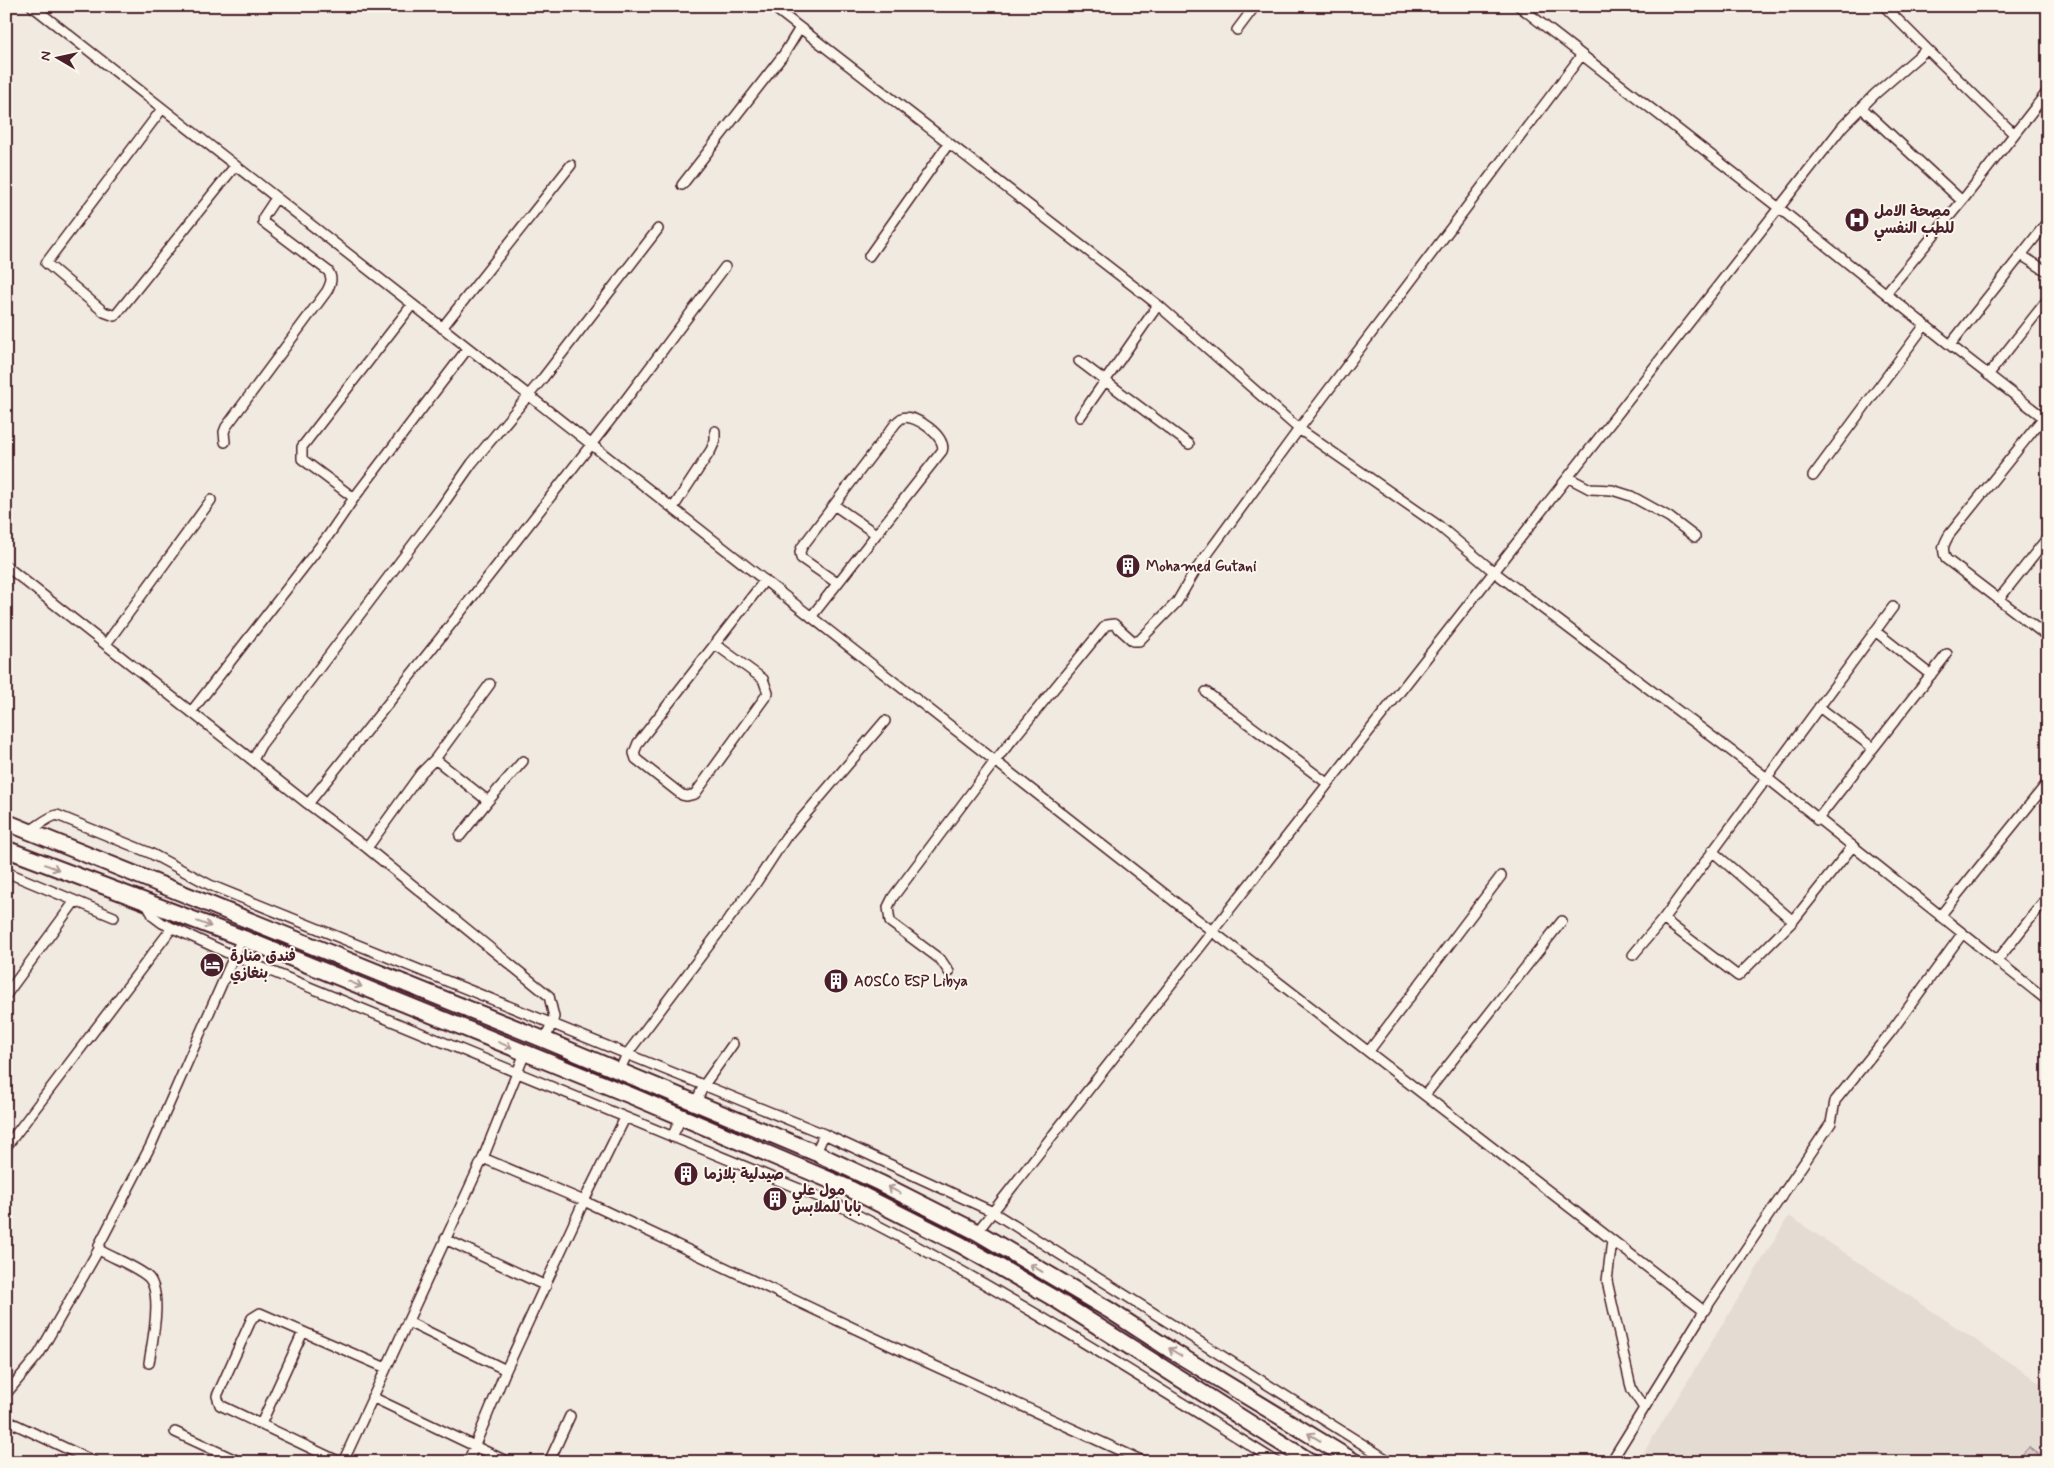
<svg xmlns="http://www.w3.org/2000/svg" width="2054" height="1468" font-family="Mynerve,'Playpen Sans Arabic',sans-serif">
<style>
.built{fill:#e4dbd2}
.green{fill:#d8ccc6;stroke:#917678}
.lines{fill:none;stroke-linecap:round;stroke-linejoin:round}
.minor-casing{stroke:#4a1f2b;stroke-width:12}
.trunk-casing{stroke:#4a1f2b;stroke-width:19}
.minor{stroke:#fbf7ec;stroke-width:9}
.trunk{stroke:#fbf7ec;stroke-width:15}
.oneway{stroke:#ab9695}
.labels{text-anchor:middle;stroke-width:4;stroke-linejoin:round;paint-order:stroke}
.poi-label{font-size:15px;font-weight:bold;fill:#4a1f2b;stroke:#fbf7ec;text-anchor:start}
</style>
<rect width="100%" height="100%" fill="#f0eae0"/>
<filter id="ink" filterUnits="userSpaceOnUse"><feTurbulence type="fractalNoise" baseFrequency=".02" numOctaves="2"/><feDisplacementMap in="SourceGraphic" scale="10" xChannelSelector="R" yChannelSelector="G"/><feConvolveMatrix kernelMatrix="1 2 1 2 8 2 1 2 1" color-interpolation-filters="sRGB"/></filter>
<g filter="url(#ink)">
<path class="built" d="M 1789,1216 L 2048,1388 L 2048,1462 L 1638,1462 Z"/>
<path class="green" d="M 2029,1447 L 2040,1455 L 2034,1462 L 2015,1462 Z"/>
<g class="lines">
<defs>
<path id="minor" d="M 32,6 L 1212,931 L 1704,1311
M 772,6 L 1158,305 L 1299,429 L 1439,526 L 1493,571 L 1767,778 L 2048,1001
M 1519,6 L 1779,208 L 1950,345 L 2048,421
M 1237,30 L 1255,6
M 1927,49 L 2014,134
M 1862,108 L 1962,201
M 162,109 L 46,263 L 104,312 L 115,316 L 235,166
M 682,185 L 784,54 L 800,28
M 2021,255 L 2048,272
M 869,256 L 949,143
M 1886,293 L 1962,201 L 2048,91
M 442,328 L 571,165
M 1950,345 L 2048,221
M 1079,361 L 1189,444
M 1988,375 L 2048,299
M 1080,417 L 1158,305
M 2043,418 L 1949,535 C 1944,544 1941,549 1946,559 L 2048,637
M 225,442 L 224,432 L 226,427 L 327,291 C 331,283 333,278 328,271 L 263,222 L 264,216 L 276,198
M 1813,476 L 1925,325
M 1569,478 L 1590,489 L 1612,490 L 1631,496 L 1669,517 L 1695,537
M 354,498 L 302,459 L 302,447 L 412,305
M 834,505 L 876,534
M 673,508 L 711,450 L 715,441 L 715,431
M 6,566 L 308,804 L 367,848 L 549,996 L 554,1017 L 545,1040
M 1999,599 L 2048,537
M 811,617 L 942,451 C 948,438 915,413 902,418 C 900,419 898,421 896,423 L 802,547 L 800,552 L 801,558 L 837,583
M 1875,631 L 1931,675
M 106,644 L 211,500
M 715,644 L 763,679 L 768,693 L 695,794 L 687,796 L 682,795 L 636,759 L 634,753 L 638,743 L 765,580
M 1206,692 L 1327,783
M 1819,707 L 1873,748
M 191,712 L 328,536 L 354,498 L 468,348
M 435,759 L 490,684
M 253,760 L 261,745 L 439,510 L 472,463 L 543,378 L 658,229
M 308,804 L 445,632 L 615,414 L 725,267
M 1817,820 L 1947,654
M 29,831 C 38,826 48,817 57,815 L 150,853 L 210,885 L 824,1134 L 991,1211 L 1391,1462
M 460,836 L 488,801 L 523,761
M 367,848 L 421,773 L 435,759 L 488,801
M 1712,851 L 1793,921
M 6,872 L 114,917
M 146,903 L 154,917 L 162,923 L 234,956 L 836,1204 C 988,1280 1132,1372 1277,1462
M 1940,916 L 2048,782
M 1663,919 L 1738,976 L 1793,921 L 1852,847
M 1633,955 L 1663,919 L 1893,607
M 1997,961 L 2048,896
M 949,972 L 941,960 L 890,922 L 888,907 L 893,897 L 995,761 L 1106,625 L 1114,624 L 1133,641 L 1139,641 L 1177,602 L 1195,571 L 1299,429 L 1581,56
M 6,995 L 75,901
M 1369,1051 L 1501,876
M 619,1072 L 627,1054 L 756,883 L 786,837 L 885,721
M 1425,1095 L 1562,921
M 695,1104 L 704,1085 L 733,1044
M 672,1137 L 681,1118
M 6,1147 L 172,928
M 816,1153 L 824,1134
M 483,1158 L 584,1201 L 913,1356 L 1145,1462
M 977,1232 L 1843,126 L 1875,94 L 1927,49 L 1884,6
M 445,1239 L 546,1286
M 1612,1240 L 1607,1281 L 1630,1383 L 1632,1390 L 1644,1408
M 408,1322 L 506,1370
M 149,1363 C 152,1343 164,1290 147,1276 C 136,1267 116,1259 103,1252 L 99,1249 L 99,1245 L 151,1145 L 242,938
M 6,1394 L 39,1354 L 99,1249
M 372,1397 L 508,1462
M 6,1420 L 95,1462
M 261,1424 L 303,1332
M 175,1432 L 240,1462
M 340,1462 L 220,1405 L 217,1396 L 252,1318 L 260,1313 L 386,1368
M 343,1462 L 483,1158 L 525,1053
M 468,1462 L 506,1370 L 584,1201 L 625,1118
M 549,1462 L 570,1416
M 1611,1462 L 1704,1311 L 1831,1123 L 1835,1101 L 1890,1033 L 1962,934"/>
<path id="trunk" d="M 6,822 L 545,1040 L 816,1153 L 880,1183 L 977,1232 L 1109,1310 L 1169,1349 L 1355,1462
M 6,849 L 242,938 L 632,1096 L 846,1187 L 961,1245 L 1055,1299 L 1311,1462"/>
</defs>
<use href="#minor" class="minor-casing"/>
<use href="#trunk" class="trunk-casing"/>
<use href="#minor" class="minor"/>
<use href="#trunk" class="trunk"/>
</g>
<defs><path id="oneway-shaft" d="M-6 0H5M1.5-3L5.5 0L1.5 3" fill="none" stroke-width="1.6" stroke-linecap="round" stroke-linejoin="round" transform="scale(1.25)"/></defs>
<g class="oneway">
<use href="#oneway-shaft" transform="translate(52 867) rotate(21)"/>
<use href="#oneway-shaft" transform="translate(204 924) rotate(20)"/>
<use href="#oneway-shaft" transform="translate(355 984) rotate(22)"/>
<use href="#oneway-shaft" transform="translate(505 1045) rotate(22)"/>
<use href="#oneway-shaft" transform="translate(894 1190) rotate(-154)"/>
<use href="#oneway-shaft" transform="translate(1036 1268) rotate(-149)"/>
<use href="#oneway-shaft" transform="translate(1175 1352) rotate(-148)"/>
<use href="#oneway-shaft" transform="translate(1314 1437) rotate(-149)"/>
</g>
</g>
<defs>
<symbol id="hospital-disc" viewBox="-11 -11 22 22"><circle r="9.5" fill="#4a1f2b" stroke="#fbf7ec"/><path d="M-5-5h3v3.5h4V-5h3V5h-3V1.5h-4V5h-3Z" fill="#fff"/></symbol>
<symbol id="building-disc" viewBox="-11 -11 22 22"><circle r="9.5" fill="#4a1f2b" stroke="#fbf7ec"/><path d="M-4-6H4V6H1V3H-1V6H-4ZM-2.5-4.3h1.7v1.8h-1.7ZM.8-4.3h1.7v1.8H.8ZM-2.5-1h1.7V.8h-1.7ZM.8-1h1.7V.8H.8Z" fill="#fff"/></symbol>
<symbol id="hotel-disc" viewBox="-11 -11 22 22"><circle r="9.5" fill="#4a1f2b" stroke="#fbf7ec"/><path d="M-6-4.5h1.5V1H6V5H4.5V3h-9V5H-6ZM-4 0a1.8 1.8 0 1 1 3.6 0ZM.5 0V-2.5h3Q6-2.5 6 0Z" fill="#fff"/></symbol>
</defs>
<g fill-rule="evenodd">
<use href="#hospital-disc" x="1843" y="206" width="28" height="28"/>
<use href="#building-disc" x="1114" y="552" width="28" height="28"/>
<use href="#hotel-disc" x="198" y="951" width="28" height="28"/>
<use href="#building-disc" x="822" y="967" width="28" height="28"/>
<use href="#building-disc" x="672" y="1160" width="28" height="28"/>
<use href="#building-disc" x="761" y="1185" width="28" height="28"/>
</g>
<g class="labels">
<g class="poi-label">
<text x="1874" y="216">مصحة الامل<tspan x="1874" dy="17">للطب النفسي</tspan></text>
<text x="1146" y="571">Mohamed Gutani</text>
<text x="230" y="961">فندق منارة<tspan x="230" dy="17">بنغازي</tspan></text>
<text x="854" y="986">AOSCO ESP Libya</text>
<text x="704" y="1179">صيدلية بلازما</text>
<text x="792" y="1195">مول علي<tspan x="792" dy="17">بابا للملابس</tspan></text>
</g>
</g>
<rect width="2054" height="1468" fill="none" stroke="#fbf7ec" stroke-width="25"/>
<rect x="12" y="12" width="2029" height="1443" fill="none" stroke="#4a1f2b" stroke-width="2" filter="url(#ink)"/>
<g transform="translate(58 58) rotate(279)" stroke="#fbf7ec" stroke-width="4" paint-order="stroke">
<path d="M0-4L9 19L0 12L-9 19Z" fill="#4a1f2b"/>
<text y="-8" font-size="14" font-weight="bold" text-anchor="middle" fill="#4a1f2b">N</text>
</g>
</svg>
